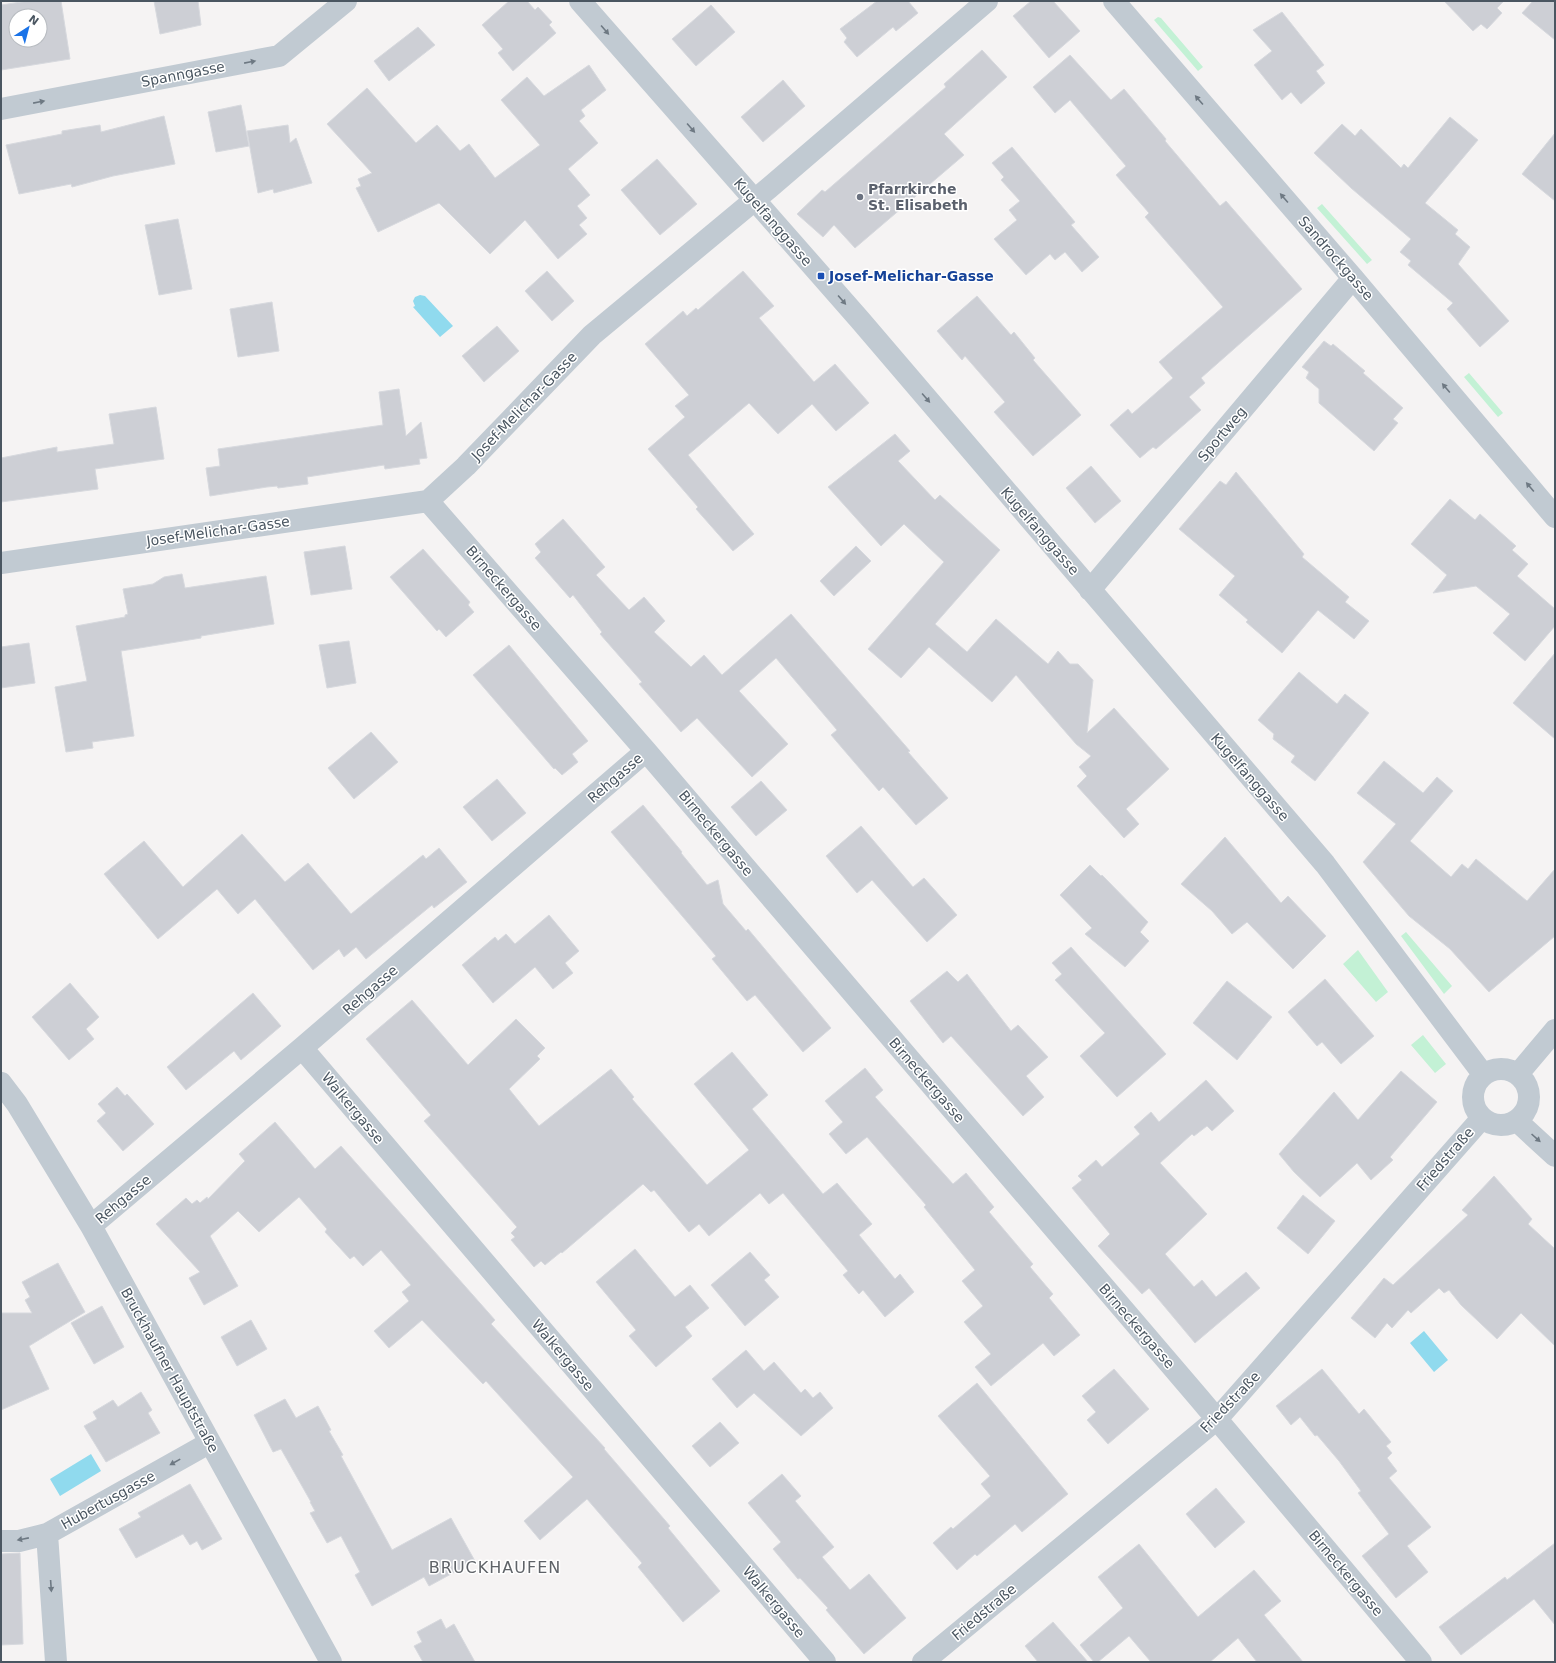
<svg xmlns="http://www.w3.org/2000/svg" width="1556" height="1663" font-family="'DejaVu Sans',sans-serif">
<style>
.green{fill:#c3f1d5}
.water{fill:#90daee}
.building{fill:#cdcfd5;stroke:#d7d9de;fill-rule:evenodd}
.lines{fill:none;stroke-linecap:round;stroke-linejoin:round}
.minor{stroke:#c1cad2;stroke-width:22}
.oneway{fill:#6e7983}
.worship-dot{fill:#6b7280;stroke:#fff;stroke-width:1.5}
.transit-dot{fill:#1a4fb4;stroke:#fff;stroke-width:1.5}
.labels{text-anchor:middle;stroke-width:3;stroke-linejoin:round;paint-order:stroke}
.street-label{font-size:14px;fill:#4a5661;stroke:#fff}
.worship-label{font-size:14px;font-weight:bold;fill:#5b616d;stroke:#fff;text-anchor:start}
.transit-label{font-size:14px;font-weight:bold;fill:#164399;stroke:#fff;text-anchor:start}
.quarter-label{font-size:16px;letter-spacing:1px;fill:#5f6368;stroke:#fff}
</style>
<rect width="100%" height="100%" fill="#f5f3f3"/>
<path class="green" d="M 1158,17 L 1161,18 L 1203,67 L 1198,71 L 1154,20 Z
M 1322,204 L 1372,260 L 1367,264 L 1317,208 Z
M 1469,373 L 1503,413 L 1498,417 L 1464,377 Z
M 1406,932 L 1452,986 L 1444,994 L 1401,936 Z
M 1358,950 L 1388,992 L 1376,1002 L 1343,964 Z
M 1423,1035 L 1446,1064 L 1435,1073 L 1411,1045 Z"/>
<path class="water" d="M 420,295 L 425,296 L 453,326 L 440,337 L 413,307 L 415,306 L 413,301 L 415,297 Z
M 1424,1331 L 1448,1360 L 1434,1372 L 1410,1343 Z
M 91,1454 L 101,1471 L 60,1496 L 50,1479 Z"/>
<path class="building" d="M 28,1 L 61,1 L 70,59 L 1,70 L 1,5 ZM 16,16 L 40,16 L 40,40 L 16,40 Z
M 154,1 L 198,1 L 201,25 L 160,34 Z
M 509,1 L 527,1 L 535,10 L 538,7 L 552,22 L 549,25 L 556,33 L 513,71 L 498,53 L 503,49 L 482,25 Z
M 877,1 L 908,1 L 918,13 L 896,31 L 893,27 L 857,57 L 844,42 L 847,38 L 840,29 Z
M 1031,1 L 1053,1 L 1080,31 L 1049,58 L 1013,16 Z
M 1444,1 L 1504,1 L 1497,8 L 1502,13 L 1487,29 L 1481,24 L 1473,31 Z
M 1533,1 L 1555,1 L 1555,40 L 1522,13 Z
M 711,5 L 735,32 L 696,66 L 672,39 Z
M 1282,12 L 1324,65 L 1316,71 L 1325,83 L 1301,104 L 1291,92 L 1282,100 L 1254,65 L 1272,51 L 1253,30 Z
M 418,27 L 435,45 L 389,81 L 374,61 Z
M 982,50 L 1007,77 L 944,134 L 964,155 L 855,248 L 834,225 L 823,237 L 797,214 L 822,190 L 825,192 L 946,87 L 944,84 Z
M 1070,55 L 1111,100 L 1124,89 L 1166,139 L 1165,141 L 1220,206 L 1226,201 L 1302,289 L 1201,378 L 1205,383 L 1189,397 L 1201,410 L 1156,449 L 1153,447 L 1140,458 L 1110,425 L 1128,409 L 1132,414 L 1173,378 L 1159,362 L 1223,307 L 1145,217 L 1149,213 L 1116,175 L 1126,166 L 1070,100 L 1055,113 L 1033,87 Z
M 589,65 L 606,90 L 581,110 L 585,116 L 579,121 L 598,143 L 568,169 L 590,195 L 577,206 L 587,218 L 579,225 L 587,234 L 558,259 L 525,220 L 490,254 L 439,203 L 378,232 L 356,188 L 361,186 L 358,179 L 372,173 L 327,124 L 367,88 L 416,143 L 437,125 L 460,151 L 469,144 L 495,178 L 540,145 L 501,100 L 527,77 L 544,96 Z
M 783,80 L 805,106 L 763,142 L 741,117 Z
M 241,105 L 249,146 L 216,152 L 208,112 Z
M 164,116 L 175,164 L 113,176 L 72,187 L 71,184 L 19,194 L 6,145 L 62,134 L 62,131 L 100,125 L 101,132 Z
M 1450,117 L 1478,140 L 1425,203 L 1458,230 L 1455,234 L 1470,247 L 1458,264 L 1509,321 L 1480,347 L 1447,309 L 1453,303 L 1408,265 L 1411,261 L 1400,252 L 1411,239 L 1351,188 L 1314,153 L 1342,124 L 1355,136 L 1361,129 L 1401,168 L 1404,164 L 1408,168 Z
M 288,125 L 290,143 L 296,138 L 312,183 L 274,193 L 273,189 L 258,193 L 247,131 Z
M 1555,133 L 1555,201 L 1522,174 Z
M 1012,147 L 1075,222 L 1071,225 L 1099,257 L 1082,272 L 1065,252 L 1055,260 L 1050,254 L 1026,275 L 994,239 L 1017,220 L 1009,210 L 1020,201 L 1001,180 L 1004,177 L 992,163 Z
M 657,159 L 697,204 L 660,235 L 621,190 Z
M 178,219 L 192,289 L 159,295 L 145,225 Z
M 547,271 L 574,301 L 552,321 L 525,291 Z
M 743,271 L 774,306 L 759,318 L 814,382 L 835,364 L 869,403 L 836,431 L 812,404 L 778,434 L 749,403 L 688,455 L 754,534 L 733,551 L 696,509 L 698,507 L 648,449 L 685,417 L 675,406 L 689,395 L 645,344 L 683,311 L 687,316 L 696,308 L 698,310 Z
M 977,296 L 1011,335 L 1014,332 L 1035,358 L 1033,360 L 1081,415 L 1033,456 L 994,412 L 1005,402 L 965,356 L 962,360 L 937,331 Z
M 272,302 L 279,351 L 238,357 L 230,309 Z
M 497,326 L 519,351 L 484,382 L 462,356 Z
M 1324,341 L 1331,346 L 1333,344 L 1365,371 L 1363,373 L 1403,408 L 1393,419 L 1398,423 L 1374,451 L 1319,403 L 1319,389 L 1306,378 L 1309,372 L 1302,367 Z
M 399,389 L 406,436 L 421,422 L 427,458 L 419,459 L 420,464 L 385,469 L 384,465 L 307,477 L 308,484 L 278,488 L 277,486 L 267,487 L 210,496 L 206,468 L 220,466 L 218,449 L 383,425 L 379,392 Z
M 156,407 L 164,459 L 95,469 L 98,489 L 1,502 L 1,458 L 57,447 L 57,452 L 114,444 L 109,414 Z
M 895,434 L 910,451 L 898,461 L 935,500 L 940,495 L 1000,550 L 935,624 L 967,652 L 996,619 L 1048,664 L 1058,651 L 1070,664 L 1078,664 L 1093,680 L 1087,733 L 1114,708 L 1169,769 L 1126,809 L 1139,824 L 1124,838 L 1077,786 L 1087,776 L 1079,767 L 1091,756 L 1076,744 L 1016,675 L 992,702 L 929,647 L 901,678 L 868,649 L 944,562 L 904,524 L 881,546 L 828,487 Z
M 1091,466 L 1121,501 L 1095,523 L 1066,488 Z
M 1236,472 L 1304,554 L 1302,557 L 1349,597 L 1345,602 L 1369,621 L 1354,639 L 1318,610 L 1282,653 L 1246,622 L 1248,620 L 1219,595 L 1235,576 L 1179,529 L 1220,481 L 1226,485 Z
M 1450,499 L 1475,520 L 1480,514 L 1516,546 L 1512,550 L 1528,564 L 1517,576 L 1555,609 L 1555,626 L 1525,661 L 1493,633 L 1510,614 L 1476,586 L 1433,593 L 1447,575 L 1411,544 Z
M 563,519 L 605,567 L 596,575 L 629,610 L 644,597 L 665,621 L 654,632 L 691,667 L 704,655 L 722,675 L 791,614 L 910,751 L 908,752 L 948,798 L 916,825 L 883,787 L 879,791 L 831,735 L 837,730 L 776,658 L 739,691 L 788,744 L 752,777 L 697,718 L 681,732 L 639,684 L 642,682 L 600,634 L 602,632 L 573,595 L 570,598 L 535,558 L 541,552 L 535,544 Z
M 345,546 L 352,589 L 311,595 L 304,552 Z
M 856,546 L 871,561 L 834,596 L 820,581 Z
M 423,549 L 470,602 L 468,605 L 474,612 L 446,637 L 439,629 L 437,631 L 390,577 Z
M 182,574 L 185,588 L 266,576 L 274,624 L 201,636 L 201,638 L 121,651 L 134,736 L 92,742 L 93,748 L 66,752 L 55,687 L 87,681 L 76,626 L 125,617 L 125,615 L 128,614 L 123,589 L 153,584 L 164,577 Z
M 349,641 L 356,683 L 327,688 L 319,645 Z
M 29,643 L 35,683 L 1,688 L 1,647 Z
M 509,645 L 588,741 L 572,754 L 578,762 L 562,775 L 555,768 L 554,769 L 473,675 Z
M 1555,653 L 1555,739 L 1513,703 Z
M 1299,672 L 1337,704 L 1345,694 L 1369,713 L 1315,781 L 1291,762 L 1295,756 L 1273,739 L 1274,734 L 1258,720 Z
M 371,732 L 398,762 L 354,799 L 328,768 Z
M 1384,761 L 1423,793 L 1437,777 L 1453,791 L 1410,841 L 1451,877 L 1462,864 L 1468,869 L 1476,859 L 1527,901 L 1555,869 L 1555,936 L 1489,992 L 1450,949 L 1409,916 L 1363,862 L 1396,824 L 1357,793 Z
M 497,779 L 526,813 L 492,841 L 463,807 Z
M 761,781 L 787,810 L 756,836 L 731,807 Z
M 643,805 L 682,852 L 681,853 L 707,885 L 718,880 L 723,904 L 746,931 L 748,929 L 831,1028 L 803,1052 L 755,995 L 747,1001 L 712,959 L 716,956 L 611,832 Z
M 861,826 L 913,887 L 924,878 L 957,915 L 927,942 L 872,880 L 857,893 L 826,856 Z
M 242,834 L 285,882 L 308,863 L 351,914 L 423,855 L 426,859 L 439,848 L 467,882 L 434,908 L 432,905 L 366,959 L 356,947 L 344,957 L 339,949 L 313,970 L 255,899 L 238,914 L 217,889 L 158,939 L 104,874 L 144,841 L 183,887 Z
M 1225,837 L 1281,903 L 1288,896 L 1326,936 L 1293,969 L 1247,922 L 1232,934 L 1212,911 L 1181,884 Z
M 1090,865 L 1101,876 L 1102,875 L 1148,922 L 1140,932 L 1149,941 L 1125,967 L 1085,934 L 1092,928 L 1060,895 Z
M 549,915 L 579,951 L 565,963 L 573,973 L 553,989 L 535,967 L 493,1003 L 462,965 L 495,937 L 498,941 L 506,934 L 515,944 Z
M 1071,947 L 1166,1054 L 1117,1097 L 1080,1056 L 1105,1033 L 1055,980 L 1062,974 L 1052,963 Z
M 947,971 L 958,982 L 967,974 L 1011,1031 L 1018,1025 L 1048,1057 L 1026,1076 L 1044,1097 L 1023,1116 L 951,1036 L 943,1043 L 910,1001 Z
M 1325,979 L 1374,1036 L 1341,1064 L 1322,1042 L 1317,1046 L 1288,1012 Z
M 1227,981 L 1272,1017 L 1237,1060 L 1193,1023 Z
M 70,983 L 99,1017 L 86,1029 L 94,1039 L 69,1060 L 32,1017 Z
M 253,993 L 281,1026 L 241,1060 L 234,1051 L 186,1090 L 167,1067 Z
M 412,1000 L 468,1065 L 516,1019 L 545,1048 L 537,1056 L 540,1059 L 509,1089 L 539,1126 L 611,1069 L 634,1097 L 632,1099 L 707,1185 L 749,1150 L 694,1084 L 732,1052 L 768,1095 L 752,1109 L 823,1194 L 837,1183 L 872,1224 L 859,1235 L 895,1279 L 900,1274 L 914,1292 L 885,1317 L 863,1290 L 859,1294 L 843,1275 L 848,1271 L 783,1193 L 769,1204 L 760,1193 L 709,1236 L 699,1224 L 689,1232 L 654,1190 L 651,1192 L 643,1184 L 562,1253 L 561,1252 L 545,1265 L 541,1261 L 534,1267 L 511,1240 L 515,1237 L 511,1233 L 517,1227 L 424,1121 L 431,1115 L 366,1039 Z
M 865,1068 L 883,1090 L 875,1097 L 953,1184 L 966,1173 L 994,1207 L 989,1212 L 1033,1264 L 1030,1267 L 1053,1294 L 1049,1298 L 1080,1335 L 1054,1356 L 1043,1343 L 991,1386 L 975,1367 L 991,1354 L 964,1322 L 983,1306 L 962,1281 L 975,1270 L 924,1207 L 926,1205 L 867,1137 L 846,1154 L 829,1134 L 843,1122 L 825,1101 Z
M 1401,1071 L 1437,1102 L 1390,1157 L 1393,1160 L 1371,1180 L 1357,1163 L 1320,1197 L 1294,1172 L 1279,1154 L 1334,1092 L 1358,1120 Z
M 1206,1080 L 1234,1111 L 1212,1131 L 1207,1126 L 1194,1136 L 1192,1134 L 1160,1163 L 1207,1214 L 1165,1254 L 1194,1287 L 1202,1280 L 1216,1297 L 1246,1272 L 1260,1288 L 1195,1343 L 1149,1288 L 1142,1294 L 1098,1246 L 1110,1234 L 1072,1188 L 1082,1180 L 1078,1176 L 1096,1160 L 1102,1167 L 1140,1134 L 1134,1127 L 1151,1112 L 1159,1122 Z
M 117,1087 L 125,1096 L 127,1094 L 154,1124 L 123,1151 L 97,1121 L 106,1113 L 98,1104 Z
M 275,1122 L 315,1169 L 341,1146 L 495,1320 L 491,1324 L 605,1448 L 604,1449 L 670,1526 L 668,1528 L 720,1591 L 683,1622 L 638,1567 L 642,1563 L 587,1499 L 540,1540 L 524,1521 L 573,1477 L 486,1381 L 483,1384 L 422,1320 L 389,1348 L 374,1331 L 409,1301 L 402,1292 L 411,1285 L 381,1250 L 363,1266 L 354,1256 L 350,1259 L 325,1232 L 327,1229 L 299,1197 L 259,1232 L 238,1211 L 210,1236 L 238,1286 L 204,1305 L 189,1278 L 200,1272 L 156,1224 L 186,1198 L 192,1204 L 197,1200 L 200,1203 L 207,1197 L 208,1199 L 245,1161 L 239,1154 Z
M 1494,1176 L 1532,1219 L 1528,1224 L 1555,1249 L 1555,1346 L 1521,1313 L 1497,1339 L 1461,1305 L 1449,1290 L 1444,1293 L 1439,1288 L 1411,1313 L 1408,1310 L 1392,1328 L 1387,1323 L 1375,1338 L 1351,1318 L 1384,1278 L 1393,1285 L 1468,1215 L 1462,1210 Z
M 1303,1195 L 1335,1221 L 1308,1254 L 1277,1228 Z
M 635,1249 L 675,1297 L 690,1285 L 709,1308 L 685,1327 L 692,1336 L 656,1367 L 629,1336 L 636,1330 L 596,1282 Z
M 750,1252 L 770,1275 L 764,1280 L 779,1297 L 745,1326 L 711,1285 Z
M 58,1263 L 85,1312 L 29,1346 L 49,1389 L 1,1410 L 1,1313 L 32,1313 L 25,1300 L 30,1297 L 22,1282 Z
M 102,1306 L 124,1347 L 94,1364 L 71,1323 Z
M 251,1320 L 267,1349 L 237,1366 L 221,1337 Z
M 746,1350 L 764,1371 L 774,1362 L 801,1393 L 805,1389 L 813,1398 L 820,1392 L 833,1408 L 801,1436 L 754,1393 L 737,1408 L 712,1379 Z
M 1114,1369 L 1149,1409 L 1108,1444 L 1087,1420 L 1096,1412 L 1082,1396 Z
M 1322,1369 L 1359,1414 L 1364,1409 L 1391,1442 L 1386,1446 L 1392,1453 L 1387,1458 L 1397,1471 L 1389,1478 L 1431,1527 L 1407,1546 L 1428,1572 L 1396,1598 L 1362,1556 L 1389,1534 L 1358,1493 L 1361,1491 L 1339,1461 L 1317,1435 L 1315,1436 L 1300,1417 L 1291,1425 L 1276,1406 Z
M 977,1383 L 1068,1494 L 1022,1532 L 1015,1524 L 977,1556 L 975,1554 L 957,1570 L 933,1543 L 951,1527 L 953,1529 L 991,1496 L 981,1484 L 990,1476 L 938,1416 Z
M 141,1392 L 152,1410 L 148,1413 L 160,1433 L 106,1462 L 84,1426 L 97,1419 L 93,1412 L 113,1400 L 118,1407 Z
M 285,1399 L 296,1418 L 318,1406 L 331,1430 L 329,1431 L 343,1455 L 341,1456 L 392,1550 L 451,1518 L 475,1561 L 429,1586 L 424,1577 L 372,1606 L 355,1575 L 360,1572 L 341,1536 L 327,1543 L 310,1513 L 315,1511 L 310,1502 L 311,1502 L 281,1449 L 273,1452 L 254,1415 Z
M 720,1422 L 739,1443 L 710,1467 L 692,1446 Z
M 782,1474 L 801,1496 L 795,1501 L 834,1547 L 822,1557 L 850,1590 L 869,1574 L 906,1618 L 864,1654 L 826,1610 L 828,1608 L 800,1578 L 798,1579 L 773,1549 L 781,1542 L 748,1503 Z
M 190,1484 L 222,1539 L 202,1550 L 197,1541 L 190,1545 L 183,1534 L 136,1558 L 119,1529 L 141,1517 L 138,1513 Z
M 1216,1488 L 1245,1522 L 1215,1548 L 1186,1514 Z
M 1555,1543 L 1555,1625 L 1534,1599 L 1461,1655 L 1439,1627 L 1505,1577 L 1507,1580 Z
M 1139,1544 L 1198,1617 L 1254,1570 L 1281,1601 L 1264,1615 L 1303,1662 L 1257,1662 L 1238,1638 L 1210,1662 L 1151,1662 L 1129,1636 L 1098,1662 L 1094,1662 L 1080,1645 L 1123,1608 L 1098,1577 Z
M 20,1553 L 23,1644 L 1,1645 L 1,1554 Z
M 441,1619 L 446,1629 L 454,1624 L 475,1662 L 423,1662 L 414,1646 L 422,1642 L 417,1632 Z
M 1053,1622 L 1088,1662 L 1038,1662 L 1025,1646 Z"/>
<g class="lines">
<path class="minor" d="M 580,1 L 860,320 L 1325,864 L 1483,1074
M 1114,1 L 1353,278 L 1555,517
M 1,109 L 279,56 L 346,1
M 428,501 L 646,751 L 1199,1398 L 1421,1662
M 1,563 L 428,501 L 466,466 L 592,335 L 769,188 L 987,1
M 1090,590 L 1353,278
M 302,1048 L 825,1662
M1473 1097a28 28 0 1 1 56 0a28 28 0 1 1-56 0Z
M 1518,1074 L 1555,1030
M 1,1083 L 17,1104 L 91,1226 L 331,1662
M 1517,1121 L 1555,1156
M 91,1226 L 302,1048 L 646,751
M 47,1534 L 56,1662
M 1,1541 L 19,1541 L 47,1534 L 209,1443
M 923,1662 L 1217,1419 L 1482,1118"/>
</g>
<defs><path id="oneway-solid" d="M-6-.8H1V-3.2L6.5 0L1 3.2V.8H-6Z"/></defs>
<g class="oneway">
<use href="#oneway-solid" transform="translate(605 30) rotate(49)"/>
<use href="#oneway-solid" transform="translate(250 62) rotate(-11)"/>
<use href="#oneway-solid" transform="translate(1199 100) rotate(-131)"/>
<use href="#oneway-solid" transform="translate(39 102) rotate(-11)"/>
<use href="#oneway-solid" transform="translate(691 128) rotate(49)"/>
<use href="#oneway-solid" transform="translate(1284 198) rotate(-131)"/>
<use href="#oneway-solid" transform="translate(842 300) rotate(49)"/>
<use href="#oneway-solid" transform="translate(1446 388) rotate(-130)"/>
<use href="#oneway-solid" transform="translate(926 398) rotate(49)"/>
<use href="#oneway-solid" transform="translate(1530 487) rotate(-130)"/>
<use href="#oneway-solid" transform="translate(1536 1138) rotate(42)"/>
<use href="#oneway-solid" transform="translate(175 1462) rotate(151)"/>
<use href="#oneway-solid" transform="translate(23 1539) rotate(169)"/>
<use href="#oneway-solid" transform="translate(51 1586) rotate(86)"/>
</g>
<circle class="worship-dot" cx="860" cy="197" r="4"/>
<rect class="transit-dot" x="817" y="272" width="8" height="8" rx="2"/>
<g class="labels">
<g class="street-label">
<text transform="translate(183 74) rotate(-11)" y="5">Spanngasse</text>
<text transform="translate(773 222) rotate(49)" y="5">Kugelfanggasse</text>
<text transform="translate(1336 258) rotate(49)" y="5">Sandrockgasse</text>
<text transform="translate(524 406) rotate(-46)" y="5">Josef-Melichar-Gasse</text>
<text transform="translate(1222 434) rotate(-50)" y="5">Sportweg</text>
<text transform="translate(218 531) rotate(-8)" y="5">Josef-Melichar-Gasse</text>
<text transform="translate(1040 531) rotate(49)" y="5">Kugelfanggasse</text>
<text transform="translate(504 588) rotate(49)" y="5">Birneckergasse</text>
<text transform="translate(1250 777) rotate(49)" y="5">Kugelfanggasse</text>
<text transform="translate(615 778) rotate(-41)" y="5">Rehgasse</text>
<text transform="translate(716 833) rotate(50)" y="5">Birneckergasse</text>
<text transform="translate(370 990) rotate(-41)" y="5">Rehgasse</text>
<text transform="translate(927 1080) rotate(49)" y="5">Birneckergasse</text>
<text transform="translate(353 1108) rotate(50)" y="5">Walkergasse</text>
<text transform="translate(1445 1159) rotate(-49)" y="5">Friedstraße</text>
<text transform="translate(123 1199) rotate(-40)" y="5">Rehgasse</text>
<text transform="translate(1137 1326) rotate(49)" y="5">Birneckergasse</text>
<text transform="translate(563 1355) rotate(50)" y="5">Walkergasse</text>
<text transform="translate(170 1370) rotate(61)" y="5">Bruckhaufner Hauptstraße</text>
<text transform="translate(1230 1402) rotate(-46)" y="5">Friedstraße</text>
<text transform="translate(108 1500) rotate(-29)" y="5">Hubertusgasse</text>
<text transform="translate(1346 1573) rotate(50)" y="5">Birneckergasse</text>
<text transform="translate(774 1602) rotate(50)" y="5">Walkergasse</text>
<text transform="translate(984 1612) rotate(-40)" y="5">Friedstraße</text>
</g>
<g class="worship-label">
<text x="868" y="194">Pfarrkirche<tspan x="868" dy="16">St. Elisabeth</tspan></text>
</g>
<g class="transit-label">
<text x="829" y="281">Josef-Melichar-Gasse</text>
</g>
<g class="quarter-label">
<text x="495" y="1573">BRUCKHAUFEN</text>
</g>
</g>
<rect width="1556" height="1663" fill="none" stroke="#4a5661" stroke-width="4"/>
<g transform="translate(28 28) rotate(36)"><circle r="19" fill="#ffffff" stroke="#b7bbc0"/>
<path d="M0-3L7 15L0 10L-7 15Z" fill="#1a73e8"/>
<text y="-6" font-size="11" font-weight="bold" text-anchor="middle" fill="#4a5661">N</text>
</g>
</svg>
